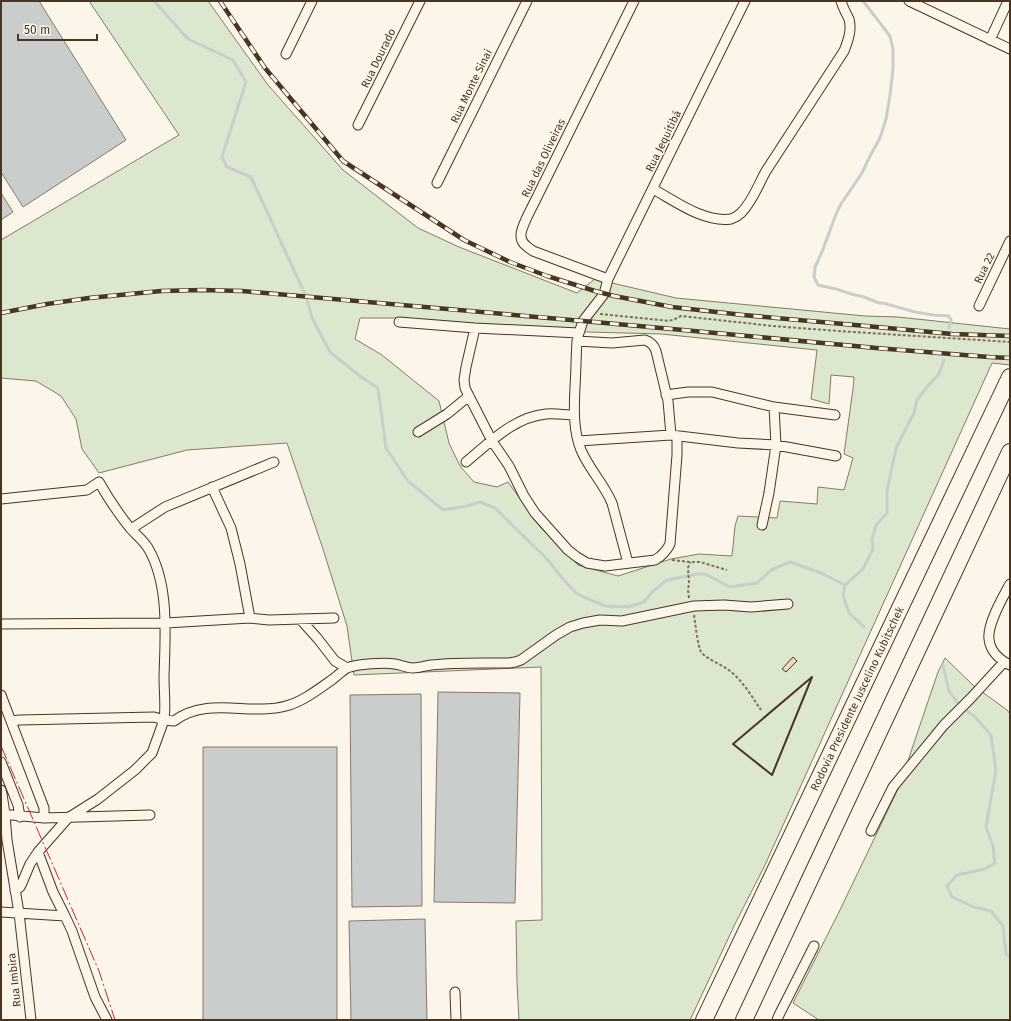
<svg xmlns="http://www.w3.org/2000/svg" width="1011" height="1021" font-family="'Fira Sans',sans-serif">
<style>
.green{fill:#dce7d0;stroke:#887966;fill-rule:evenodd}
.water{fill:#c9cecd;stroke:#887966}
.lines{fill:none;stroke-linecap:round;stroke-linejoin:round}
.stream{stroke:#c9cecd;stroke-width:3}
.building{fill:#ecdcbc;stroke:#4a3520}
.minor-casing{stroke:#4a3520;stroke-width:11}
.trunk-casing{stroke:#4a3520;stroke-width:18}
.path{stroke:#7f6f5c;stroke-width:2;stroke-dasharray:3 2;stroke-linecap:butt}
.minor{stroke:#fbf6e9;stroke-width:9}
.trunk{stroke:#fbf6e9;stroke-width:16}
.rail-casing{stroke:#4a3520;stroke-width:4.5}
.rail{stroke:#fbf6e9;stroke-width:3;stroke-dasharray:9;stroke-linecap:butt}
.wall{stroke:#4a3520;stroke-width:2}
.power{stroke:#c62828;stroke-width:1;stroke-dasharray:14 3 2 3;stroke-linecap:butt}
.labels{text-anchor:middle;stroke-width:3;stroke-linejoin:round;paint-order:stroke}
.street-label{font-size:11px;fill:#4a3520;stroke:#fbf6e9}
</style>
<rect width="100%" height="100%" fill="#fbf6e9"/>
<path class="green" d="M 89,1 L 208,1 L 268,85 L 343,170 L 418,228 L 459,247 L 577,293 L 595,279 L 676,298 L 865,316 L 898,317 L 1010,329 L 1010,365 L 992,363 L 765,865 L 735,924 L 690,1020 L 519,1020 L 517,983 L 516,921 L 542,920 L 541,667 L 354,675 L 347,626 L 323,549 L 287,443 L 187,450 L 99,473 L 82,449 L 76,419 L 61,396 L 36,381 L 1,378 L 1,240 L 179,135 ZM 360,318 L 403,318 L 538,329 L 588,332 L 661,334 L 817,350 L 811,399 L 829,404 L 831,375 L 854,377 L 853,389 L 844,454 L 853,458 L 844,490 L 818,487 L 817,504 L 780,501 L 777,518 L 738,516 L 735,526 L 732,556 L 699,554 L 671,559 L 618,576 L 578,565 L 541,528 L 508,482 L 497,487 L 474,482 L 460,466 L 449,443 L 439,401 L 382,355 L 355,339 Z
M 945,658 L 974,686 L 1007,710 L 1010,714 L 1010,1020 L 819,1020 L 793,1003 L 839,912 L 899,787 L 938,672 Z"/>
<path class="water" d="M 1,1 L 39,1 L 126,140 L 23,207 L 1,172 Z
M 1,193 L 13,212 L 1,220 Z
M 438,692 L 520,693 L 515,903 L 434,902 Z
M 421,694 L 422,906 L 352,907 L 350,695 Z
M 203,747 L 337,747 L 337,1020 L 203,1020 Z
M 425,919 L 427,1020 L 351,1020 L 349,921 Z"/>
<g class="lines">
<path class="stream" d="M 154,1 L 188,39 L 233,60 L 246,82 L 222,157 L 227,167 L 251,177 L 299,281 L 307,299 L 312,318 L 330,352 L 361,377 L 378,388 L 386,448 L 408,481 L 443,510 L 467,506 L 480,502 L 495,508 L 548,560 L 562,578 L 576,593 L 588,599 L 606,606 L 628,607 L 644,602 L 653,591 L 667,580 L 697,574 L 705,574 L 730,587 L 757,583 L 771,570 L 790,562 L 821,573 L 845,585
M 863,1 L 890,36 L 893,49 L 893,69 L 890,95 L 886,119 L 880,138 L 870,156 L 862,173 L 841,204 L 836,214 L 822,252 L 815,267 L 814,277 L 818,285 L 836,289 L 851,294 L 864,297 L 879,303 L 883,303 L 915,312 L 933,315 L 949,316 L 951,320 L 949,328
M 864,627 L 849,613 L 843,595 L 845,585 L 863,569 L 873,549 L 872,539 L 876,525 L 887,513 L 887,491 L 896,448 L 914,413 L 917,400 L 927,387 L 939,374 L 944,360
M 943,665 L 949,691 L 960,706 L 974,716 L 991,735 L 996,770 L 986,827 L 993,846 L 995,863 L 985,869 L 957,875 L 947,886 L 952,897 L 974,907 L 991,911 L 1003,926 L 1006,954 L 1010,957"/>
</g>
<path class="building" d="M 793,657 L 797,661 L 786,672 L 782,669 Z"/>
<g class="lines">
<defs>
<path id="minor" d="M 909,1 L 1010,49
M 990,40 L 1008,1
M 286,54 L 312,1
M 358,125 L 420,1
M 437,183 L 527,1
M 653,189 C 675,201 704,223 731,219 C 734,218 739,215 741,213 C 753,201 758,185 766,171 C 792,131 818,91 844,51 C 848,41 852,30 849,19 C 846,13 843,8 841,1
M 608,279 L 533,251 C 528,247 521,244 521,236 C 520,228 534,204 538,195 L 634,1
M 979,306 L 1010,241
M 399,322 L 475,328 L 579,333
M 475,328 L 466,367 L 464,380 L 465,388 L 469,396 L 492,441 L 509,466 L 524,496 L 535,513 L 568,550 L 577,557 L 587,563 L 605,566 L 655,560 C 662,556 666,552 670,544 L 677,455 L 677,436
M 577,341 L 612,343 L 645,340 C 651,342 654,345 656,351 L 668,401 L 671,435
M 666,395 L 688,392 L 712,392 L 774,407 L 835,415
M 418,432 L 447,414 L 469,396
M 578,441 L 671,435 L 738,443 L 776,445 L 836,456
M 466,462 C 489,443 514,417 546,414 C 555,413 565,415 574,415
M 212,487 L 231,528 L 240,564 L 250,618
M 1,499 L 87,490 L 99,482 C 108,498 118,513 130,528 C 136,535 143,540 148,548 C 170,585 165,637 164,677 C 164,692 166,706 164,720 L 154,717 L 20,720 L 11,721
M 762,525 L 769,493 L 776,445 L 774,407
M 131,529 L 165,507 L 274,462
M 628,563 L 612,503 C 604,484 589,469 581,450 C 573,431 574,407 575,387 C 576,372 576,356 577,341 L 579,333 L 583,321 L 604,294 L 608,279 L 745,1
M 1010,584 C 1003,597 987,624 989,639 C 990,651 1000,660 1010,665
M 300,619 L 318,639 L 335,661 L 347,668
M 1,624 L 166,623 L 250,618 L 269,620 L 334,618
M 1,695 L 44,808 L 44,818
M 1,762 L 18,805 L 20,817
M 1,790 L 2,794 L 5,814 L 7,840 L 19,913 L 31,1020
M 1,814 L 44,818 L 150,815
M 871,831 L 893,787 L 944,725 L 971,698 L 1004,662
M 38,852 L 53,892 L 65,916
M 15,891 L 20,887 L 22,883 L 30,864 L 38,852 L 68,818 L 98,799 L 135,770 L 152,753 L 164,720 L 174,721 C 207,696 249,716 286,706 C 302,702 319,689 333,679 C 337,676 342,671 347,668 C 357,664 385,662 395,664 C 401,665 407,668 413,668 C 419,668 425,666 431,665 C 457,662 483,663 509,663 L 515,662 L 521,660 L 556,635 L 570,627 L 583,623 L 600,620 L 622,621 L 694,606 L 724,605 L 751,607 L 788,604
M 1,912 L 65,916 L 72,931 L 95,997 L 107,1020
M 455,992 L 456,1020
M 777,1020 L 779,1015 L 814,946"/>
<g id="trunk">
<path id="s1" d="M 704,1020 L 1010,377"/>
<path d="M 744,1020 L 1010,452"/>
</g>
</defs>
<use href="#minor" class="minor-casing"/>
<use href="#trunk" class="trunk-casing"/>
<path class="path" d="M 600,314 L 669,321 L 675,319 L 681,316 L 773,326 L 838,331 L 1010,342
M 672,560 L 690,562 L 700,562 L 727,570
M 689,598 L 688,590 L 689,583 L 688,568 L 690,562
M 694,615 C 695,622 698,647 701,652 C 706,659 723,665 730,671 C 743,681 752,697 761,710"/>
<use href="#minor" class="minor"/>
<use href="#trunk" class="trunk"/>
<defs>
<path id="rail" d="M 220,1 L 265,68 L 343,161 L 464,240 L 510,262 L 547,276 L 595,291 L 614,296 L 672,307 L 743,315 L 866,326 L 952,334 L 1010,336
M 1,313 L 47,304 L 89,298 L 161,291 L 202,290 L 242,291 L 583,321 L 683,330 L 876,348 L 989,357 L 1010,358"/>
</defs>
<use href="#rail" class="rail-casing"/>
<use href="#rail" class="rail"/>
<path class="wall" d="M 812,677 L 772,775 L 733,744 Z"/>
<path class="power" d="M 1,746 L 99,971 L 115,1020"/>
</g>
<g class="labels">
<g class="street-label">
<text transform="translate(378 58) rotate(-64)" y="4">Rua Dourado</text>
<text transform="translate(471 86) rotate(-64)" y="4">Rua Monte Sinai</text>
<text transform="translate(663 141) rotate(-64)" y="4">Rua Jequitibá</text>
<text transform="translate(543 158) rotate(-64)" y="4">Rua das Oliveiras</text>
<text transform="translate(984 268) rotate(-64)" y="4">Rua 22</text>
<text dy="4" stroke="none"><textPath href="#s1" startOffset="356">Rodovia Presidente Juscelino Kubitschek</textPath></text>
<text transform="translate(14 980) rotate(-96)" y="4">Rua Imbira</text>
</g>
</g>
<rect width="1011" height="1021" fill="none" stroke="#4a3520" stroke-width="4"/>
<path d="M18 34v6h79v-6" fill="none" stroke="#4a3520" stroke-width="2"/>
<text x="24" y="34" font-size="12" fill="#4a3520" stroke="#fbf6e9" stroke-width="3" paint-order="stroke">50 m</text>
</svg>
